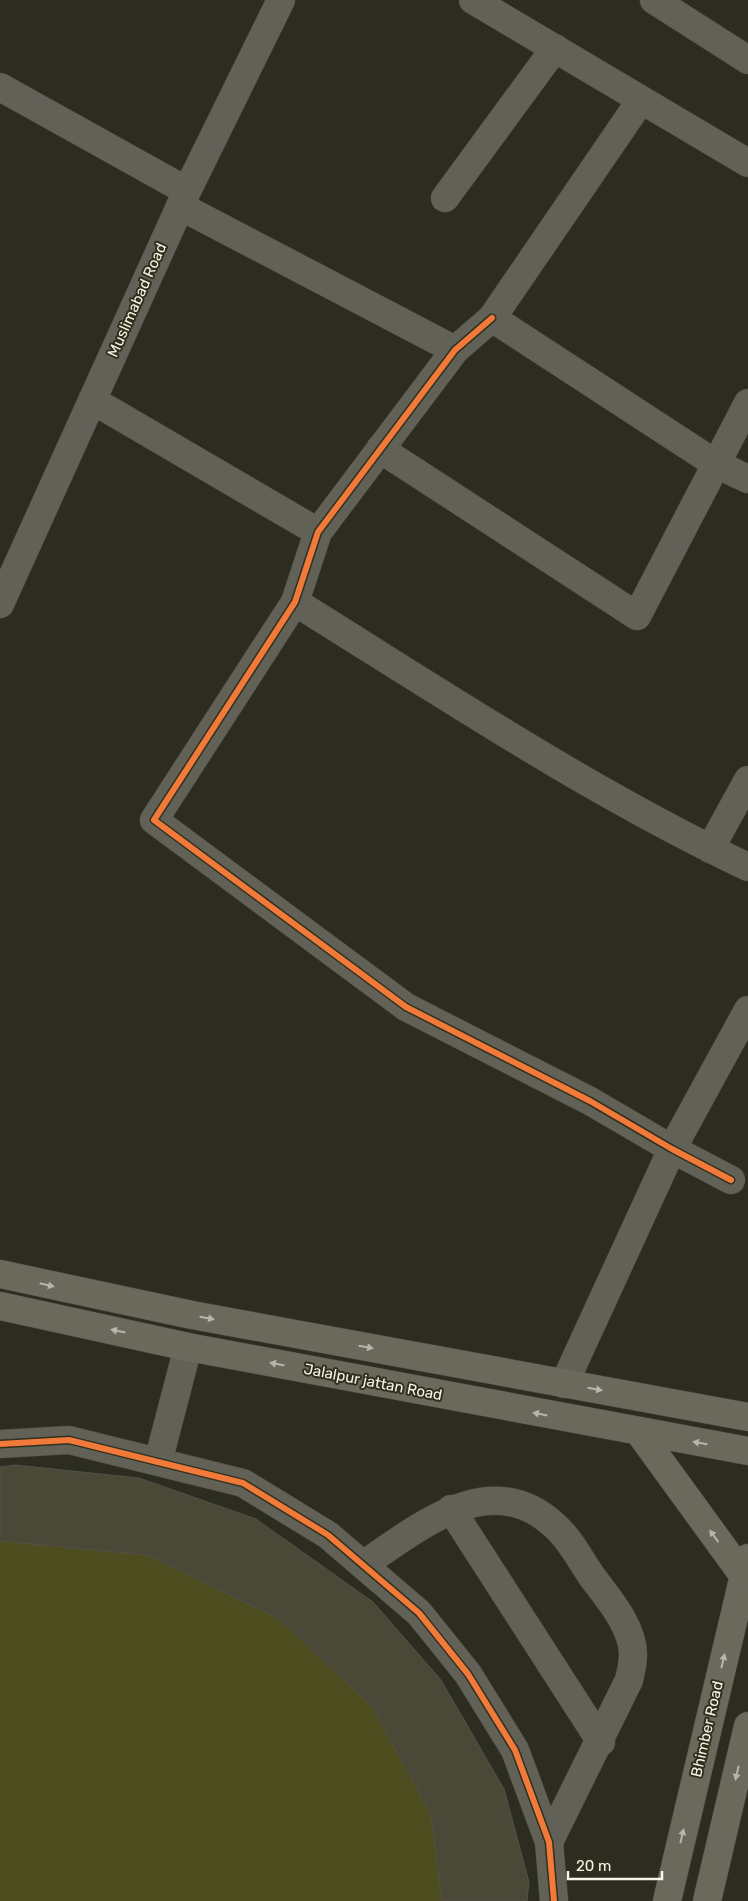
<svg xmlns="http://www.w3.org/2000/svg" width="748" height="1901" font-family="Rubik,sans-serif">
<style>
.green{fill:#4e4d20}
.building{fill:#4a4937;stroke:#505148}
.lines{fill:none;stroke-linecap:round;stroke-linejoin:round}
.minor-casing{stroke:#47473e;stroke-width:29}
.major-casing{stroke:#47473e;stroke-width:29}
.minor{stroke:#616157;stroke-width:28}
.major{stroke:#69695c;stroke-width:28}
.cycleway-casing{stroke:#30301d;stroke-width:9}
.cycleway{stroke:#f17a3a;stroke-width:6}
.oneway{fill:#b6b6aa}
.labels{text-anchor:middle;stroke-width:4;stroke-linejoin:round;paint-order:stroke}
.street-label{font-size:15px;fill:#f5f5e9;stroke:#30301d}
</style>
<rect width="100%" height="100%" fill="#2c2c21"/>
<path class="green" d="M 15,1465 L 256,1519 L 373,1602 L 441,1680 L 504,1789 L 529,1882 L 527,1901 L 0,1901 L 0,1467 Z"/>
<path class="building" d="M 15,1465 L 139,1478 L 256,1519 L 373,1602 L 441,1680 L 504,1789 L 529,1882 L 527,1901 L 442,1901 L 431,1815 L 372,1707 L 279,1619 L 147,1555 L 0,1541 L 0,1467 Z"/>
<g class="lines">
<defs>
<path id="minor" d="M 473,0 L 748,163
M 654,0 L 748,60
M 0,87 L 187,191
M 641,100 L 492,318 L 716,464 L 748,479
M 445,198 L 555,48
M 180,206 L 455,350
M 492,318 L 455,350 L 318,532 L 295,602 L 154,820 L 406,1007 L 590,1101 L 672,1149 L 731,1180
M 92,400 L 318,532
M 380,449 L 637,616 L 748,403
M 295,602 C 443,694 590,792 748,867
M 0,604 L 187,191 L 281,0
M 710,849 L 748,780
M 564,1384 L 672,1149 L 748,1010
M 0,1444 L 69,1440 L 243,1483 L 328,1535 L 419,1613 L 468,1674 L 515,1750 L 549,1842 L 554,1901
M 158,1462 L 188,1347
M 451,1509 L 601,1742
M 363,1565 C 419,1527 491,1466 555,1526 C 570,1539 581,1561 593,1578 C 608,1598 633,1627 633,1654 C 633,1663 631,1672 629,1680 L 549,1842"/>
<path id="major" d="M 0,1274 L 192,1315 L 748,1417
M 0,1306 L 188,1347 L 748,1451
M 639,1432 L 743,1575
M 667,1901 L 748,1558
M 707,1901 L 748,1726"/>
</defs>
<use href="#minor" class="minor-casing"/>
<use href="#major" class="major-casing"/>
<use href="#minor" class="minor"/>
<use href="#major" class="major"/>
<defs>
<path id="cycleway" d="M 492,318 L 455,350 L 318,532 L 295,602 L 154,820 L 406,1007 L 590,1101 L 672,1149 L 731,1180
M 0,1444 L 69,1440 L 243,1483 L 328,1535 L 419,1613 L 468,1674 L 515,1750 L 549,1842 L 554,1901"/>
</defs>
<use href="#cycleway" class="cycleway-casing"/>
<use href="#cycleway" class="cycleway"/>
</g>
<defs><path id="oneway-solid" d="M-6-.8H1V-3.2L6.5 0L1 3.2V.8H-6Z" transform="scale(1.25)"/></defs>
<g class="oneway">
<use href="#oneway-solid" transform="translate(47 1285) rotate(13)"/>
<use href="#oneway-solid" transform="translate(207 1318) rotate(10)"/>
<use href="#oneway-solid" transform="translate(118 1331) rotate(-168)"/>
<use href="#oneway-solid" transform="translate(366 1347) rotate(10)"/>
<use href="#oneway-solid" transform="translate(277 1364) rotate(-169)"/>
<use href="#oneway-solid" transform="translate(595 1389) rotate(10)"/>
<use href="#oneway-solid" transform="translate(540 1414) rotate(-169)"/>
<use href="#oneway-solid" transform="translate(700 1443) rotate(-170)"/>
<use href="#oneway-solid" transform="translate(714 1536) rotate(-126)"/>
<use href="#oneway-solid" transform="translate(723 1661) rotate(-77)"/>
<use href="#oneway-solid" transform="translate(737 1773) rotate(103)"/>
<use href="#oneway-solid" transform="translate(682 1836) rotate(-77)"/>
</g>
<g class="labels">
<g class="street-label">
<text transform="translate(137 300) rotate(-66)" y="5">Muslimabad Road</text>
<text transform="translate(373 1382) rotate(11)" y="5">Jalalpur jattan Road</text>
<text transform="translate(707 1729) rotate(-77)" y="5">Bhimber Road</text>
</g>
</g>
<path d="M568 1871v8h94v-8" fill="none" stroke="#f5f5e9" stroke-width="2.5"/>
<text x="576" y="1871" font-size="15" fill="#f5f5e9" stroke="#30301d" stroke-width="4" paint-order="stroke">20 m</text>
</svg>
